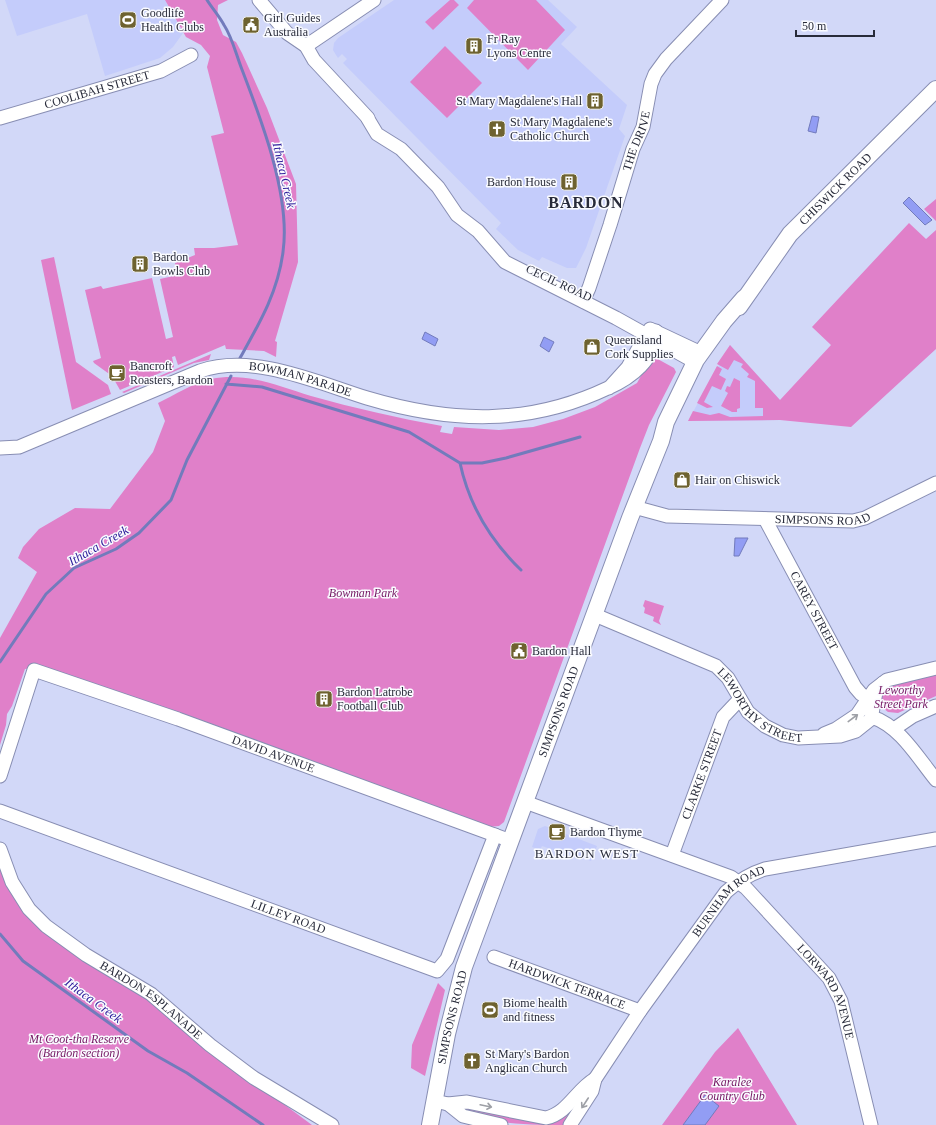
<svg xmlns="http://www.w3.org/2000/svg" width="936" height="1125" font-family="Georgia,serif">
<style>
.built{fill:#c4ccfb}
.green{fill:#e080c9}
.water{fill:#929df4;stroke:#727bbc}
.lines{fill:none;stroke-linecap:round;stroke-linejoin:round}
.stream{stroke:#727bbc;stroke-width:3}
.minor-casing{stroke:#888eb3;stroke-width:15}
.major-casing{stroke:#888eb3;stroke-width:18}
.minor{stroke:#fff;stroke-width:13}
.major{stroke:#fff;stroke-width:16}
.oneway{stroke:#9ea0a6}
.labels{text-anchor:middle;stroke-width:3;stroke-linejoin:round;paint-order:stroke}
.poi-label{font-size:12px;fill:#282b3a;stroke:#fafbff;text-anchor:start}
.street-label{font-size:12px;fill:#282b3a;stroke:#fafbff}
.park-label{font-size:12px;font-style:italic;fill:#741662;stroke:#fafbff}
.water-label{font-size:13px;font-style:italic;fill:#2d1c9a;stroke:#fafbff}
.neighbourhood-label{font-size:13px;letter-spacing:1px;fill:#282b3a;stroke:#fafbff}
.district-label{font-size:16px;font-weight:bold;letter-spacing:1px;fill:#282b3a;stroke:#fafbff}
</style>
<rect width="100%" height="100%" fill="#d2d8f8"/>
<path class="built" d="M 5,0 L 165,0 L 183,33 L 173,47 L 160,58 L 105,76 L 87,14 L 17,36 Z
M 394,0 L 548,0 L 577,27 L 561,44 L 627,105 L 619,129 L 625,136 L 586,248 L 576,268 L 567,268 L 542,257 L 539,261 L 518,250 L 496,229 L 501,223 L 343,63 L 347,59 L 342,54 L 338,58 L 336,55 L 333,50 L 334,43 L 338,38 Z
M 730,345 L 780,400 L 780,420 L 688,421 Z
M 545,826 L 597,846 L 591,861 L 566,852 L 559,852 L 542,846 L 540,850 L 532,847 L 538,829 Z"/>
<path class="green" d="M 165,0 L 228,0 L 218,5 L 217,20 L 223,35 L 236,42 L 242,53 L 267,108 L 296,184 L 298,262 L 275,341 L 277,342 L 276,357 L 264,351 L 226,349 L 225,345 L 178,365 L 175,356 L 172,357 L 174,367 L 120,390 L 112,376 L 94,363 L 93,361 L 101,358 L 85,290 L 101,286 L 103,289 L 152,278 L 166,339 L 173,337 L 160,279 L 178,275 L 175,263 L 195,255 L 194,248 L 214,248 L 238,245 L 211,136 L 224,133 L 207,67 L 210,56 L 201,45 L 186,37 Z
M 450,0 L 454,0 L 459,5 L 433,30 L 425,22 Z
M 474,0 L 536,0 L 565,30 L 528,70 L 467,8 Z
M 445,46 L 482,83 L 447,118 L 410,82 Z
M 936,199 L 936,221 L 924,209 Z
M 909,223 L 926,239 L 936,230 L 936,349 L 851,427 L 780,420 L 688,421 L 693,411 L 710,415 L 719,413 L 730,417 L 763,416 L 763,408 L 755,408 L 755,381 L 747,377 L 749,374 L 741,367 L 743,364 L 734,360 L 728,370 L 717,364 L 730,345 L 780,400 L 831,345 L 812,327 Z
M 54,257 L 76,362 L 108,385 L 111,394 L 72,410 L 41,260 Z
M 211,354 L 209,360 L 194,363 L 124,393 L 122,392 Z
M 654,357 L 674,368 L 676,372 L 649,425 L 640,448 L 504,822 L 499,826 L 489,827 L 35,668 L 25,669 L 12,706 L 7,714 L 6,725 L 0,745 L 0,638 L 37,572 L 18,558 L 23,547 L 39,529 L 75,508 L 110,509 L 153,452 L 165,421 L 158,403 C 173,396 195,382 211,379 C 248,372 277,386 311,396 C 354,408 398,418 442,426 L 440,432 L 452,434 L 454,427 L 499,430 L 533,427 L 563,419 L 595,407 L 637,383 L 651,358 Z
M 717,366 L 722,369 L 719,375 L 726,379 L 721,390 L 712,386 L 704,402 L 713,407 L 707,408 L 697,403 Z
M 734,378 L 740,381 L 740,408 L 737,409 L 737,412 L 732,412 L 721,406 L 728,393 L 725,391 L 727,386 L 730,387 Z
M 645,600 L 664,606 L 659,621 L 661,625 L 653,621 L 654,617 L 644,613 L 645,608 L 643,606 Z
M 936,675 L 936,696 L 898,713 L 888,712 C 856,687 922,678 936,675 Z
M 0,858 L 26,910 L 149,996 L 266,1091 L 312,1125 L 0,1125 Z
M 438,983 L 445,990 L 425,1076 L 411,1068 L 412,1045 Z
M 738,1028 L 797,1125 L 662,1125 L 715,1052 Z
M 577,1104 L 566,1125 C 537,1125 488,1125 464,1111 L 468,1108 L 535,1122 Z"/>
<path class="water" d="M 812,116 L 819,117 L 816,133 L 808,131 Z
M 909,197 L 932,220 L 925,225 L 903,203 Z
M 425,332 L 438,339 L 435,346 L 422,339 Z
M 544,337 L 554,342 L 549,352 L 540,346 Z
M 735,538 L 748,538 L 739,556 L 734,556 Z
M 705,1095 L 719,1106 L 705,1125 L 683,1125 Z"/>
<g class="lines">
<path class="stream" d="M 207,0 C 212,8 219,16 224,25 C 232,37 236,54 241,67 C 261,119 291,196 283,252 C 278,292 259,324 240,358
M 226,384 L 262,387 L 409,432 L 460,463 L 482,463 L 506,458 L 580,437
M 460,463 C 469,505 491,541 521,570
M 0,662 L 46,594 L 74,568 L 116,549 L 139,533 L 171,500 L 187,460 L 231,376
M 0,934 L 23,961 L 148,1051 L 187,1073 L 263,1125"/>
<defs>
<g id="minor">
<path d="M 259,0 L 287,33 L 306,46 L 314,60 L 368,118"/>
<path d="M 306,46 L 374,0"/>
<path id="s1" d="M 0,118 L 161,71 L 191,55"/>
<path d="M 368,119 L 377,134 L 401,149 L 438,187 L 457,215 L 478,231 L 505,262 L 616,318 L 695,362"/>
<path id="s2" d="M 583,301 L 589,288 L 610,225 L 633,149 L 643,127 L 651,84 L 655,74 L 666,59 L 722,0"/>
<path d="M 650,329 L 701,353"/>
<path id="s3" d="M 0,448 L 19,447 L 200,371 C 253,353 316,382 367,398 C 451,423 528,426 608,388 C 631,378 656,359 656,331 L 646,335 L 628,367 L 609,388"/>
<path id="s4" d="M 634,507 L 667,516 L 853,521 L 865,518 L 936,483"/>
<path id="s5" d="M 765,519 L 855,687 L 861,694 L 869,699 L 871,712"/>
<path id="s6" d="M 595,615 L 716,666 L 728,678 L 748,712 L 765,726 L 783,735 L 798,738 L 840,736 L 856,731 L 871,719 L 876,692 L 883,683"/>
<path d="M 872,717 C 900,726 918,758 936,780"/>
<path d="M 894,729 L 913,716 L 936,706"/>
<path d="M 824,734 L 836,729 L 857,715 L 874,690 L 887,680 L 936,668"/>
<path id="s7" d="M 0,776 L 34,670 L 178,719 L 511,841"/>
<path id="s8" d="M 525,802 L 731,877 L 746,888 L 829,978 L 841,1001 L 871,1125"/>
<path id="s9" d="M 0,811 L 437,971 L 447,959 L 495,835"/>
<path id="s10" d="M 0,849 L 12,882 L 29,909 L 46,926 L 86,955 L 151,994 L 210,1045 L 254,1078 L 332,1125"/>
<path id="s11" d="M 672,855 L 723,717 L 740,699"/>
<path id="s12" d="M 494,957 L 640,1011"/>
<path d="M 435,1101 L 448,1104 L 467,1102 L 546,1118 C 568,1113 576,1090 595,1079"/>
<path d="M 448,1104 L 463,1116 L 501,1125"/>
<path id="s13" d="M 570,1125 L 592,1091 L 595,1079 L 640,1011 L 726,892 C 738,881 749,874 765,869 L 936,839"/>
</g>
<g id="major">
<path id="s14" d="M 739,307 L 790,234 L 936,89"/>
<path id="s15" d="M 430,1125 L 447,1034 L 464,967 L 630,518 L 661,441 L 666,422 L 696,360 L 724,321 L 744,298"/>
</g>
</defs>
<use href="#minor" class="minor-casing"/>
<use href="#major" class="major-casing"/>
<use href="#minor" class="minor"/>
<use href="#major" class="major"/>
</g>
<defs><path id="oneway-shaft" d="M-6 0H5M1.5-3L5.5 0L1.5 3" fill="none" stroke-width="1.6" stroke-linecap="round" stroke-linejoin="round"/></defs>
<g class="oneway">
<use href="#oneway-shaft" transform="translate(853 718) rotate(-37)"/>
<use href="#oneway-shaft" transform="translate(585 1103) rotate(123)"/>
<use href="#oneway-shaft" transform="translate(486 1106) rotate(12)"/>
</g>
<defs>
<symbol id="stadium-square" viewBox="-11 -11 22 22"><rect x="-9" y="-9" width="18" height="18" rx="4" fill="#6e622f" stroke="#fafbff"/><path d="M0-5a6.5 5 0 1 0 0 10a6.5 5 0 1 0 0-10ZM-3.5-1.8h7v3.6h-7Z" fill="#fff"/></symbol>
<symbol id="civic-square" viewBox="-11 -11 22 22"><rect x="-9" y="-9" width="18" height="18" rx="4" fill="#6e622f" stroke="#fafbff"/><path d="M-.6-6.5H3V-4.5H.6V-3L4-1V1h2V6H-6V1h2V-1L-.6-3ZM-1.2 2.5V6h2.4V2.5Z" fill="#fff"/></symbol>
<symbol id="building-square" viewBox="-11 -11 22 22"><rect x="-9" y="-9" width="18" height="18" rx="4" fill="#6e622f" stroke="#fafbff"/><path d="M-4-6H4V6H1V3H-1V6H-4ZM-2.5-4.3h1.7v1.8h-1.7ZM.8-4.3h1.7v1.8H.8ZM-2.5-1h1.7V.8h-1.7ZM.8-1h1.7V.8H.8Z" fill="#fff"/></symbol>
<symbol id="church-square" viewBox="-11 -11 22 22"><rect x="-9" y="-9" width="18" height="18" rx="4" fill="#6e622f" stroke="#fafbff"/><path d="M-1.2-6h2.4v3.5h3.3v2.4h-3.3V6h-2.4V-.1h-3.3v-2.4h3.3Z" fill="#fff"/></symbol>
<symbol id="shop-square" viewBox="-11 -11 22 22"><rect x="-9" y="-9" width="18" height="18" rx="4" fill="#6e622f" stroke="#fafbff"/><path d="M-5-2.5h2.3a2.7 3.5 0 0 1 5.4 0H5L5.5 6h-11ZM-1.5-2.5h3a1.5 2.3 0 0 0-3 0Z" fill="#fff"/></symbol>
<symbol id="cafe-square" viewBox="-11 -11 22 22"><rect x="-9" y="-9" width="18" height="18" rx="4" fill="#6e622f" stroke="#fafbff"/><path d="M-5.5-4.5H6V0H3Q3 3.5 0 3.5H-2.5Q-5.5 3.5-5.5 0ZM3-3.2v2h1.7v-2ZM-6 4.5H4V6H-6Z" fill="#fff"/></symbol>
</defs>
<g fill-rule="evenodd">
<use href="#stadium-square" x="118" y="10" width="20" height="20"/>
<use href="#civic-square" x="241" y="15" width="20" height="20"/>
<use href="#building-square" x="464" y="36" width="20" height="20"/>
<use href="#building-square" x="585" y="91" width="20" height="20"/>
<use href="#church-square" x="487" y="119" width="20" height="20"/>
<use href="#building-square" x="559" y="172" width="20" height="20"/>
<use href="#building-square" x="130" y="254" width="20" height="20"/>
<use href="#shop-square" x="582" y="337" width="20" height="20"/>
<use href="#cafe-square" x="107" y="363" width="20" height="20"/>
<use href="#shop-square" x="672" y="470" width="20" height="20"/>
<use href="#civic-square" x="509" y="641" width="20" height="20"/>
<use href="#building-square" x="314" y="689" width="20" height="20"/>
<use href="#cafe-square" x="547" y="822" width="20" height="20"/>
<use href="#stadium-square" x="480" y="1000" width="20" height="20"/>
<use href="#church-square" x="462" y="1051" width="20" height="20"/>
</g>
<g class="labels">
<g class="poi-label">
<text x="141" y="17">Goodlife<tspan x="141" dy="14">Health Clubs</tspan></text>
<text x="264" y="22">Girl Guides<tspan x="264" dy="14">Australia</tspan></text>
<text x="487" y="43">Fr Ray<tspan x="487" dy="14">Lyons Centre</tspan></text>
<text x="582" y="105" text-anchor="end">St Mary Magdalene's Hall</text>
<text x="510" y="126">St Mary Magdalene's<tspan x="510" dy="14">Catholic Church</tspan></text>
<text x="556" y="186" text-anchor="end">Bardon House</text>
<text x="153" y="261">Bardon<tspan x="153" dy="14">Bowls Club</tspan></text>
<text x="605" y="344">Queensland<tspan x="605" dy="14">Cork Supplies</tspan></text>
<text x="130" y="370">Bancroft<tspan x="130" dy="14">Roasters, Bardon</tspan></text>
<text x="695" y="484">Hair on Chiswick</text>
<text x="532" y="655">Bardon Hall</text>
<text x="337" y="696">Bardon Latrobe<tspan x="337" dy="14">Football Club</tspan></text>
<text x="570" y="836">Bardon Thyme</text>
<text x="503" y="1007">Biome health<tspan x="503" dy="14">and fitness</tspan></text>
<text x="485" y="1058">St Mary's Bardon<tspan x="485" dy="14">Anglican Church</tspan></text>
</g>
<g class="street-label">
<text dy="4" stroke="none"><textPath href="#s1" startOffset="101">COOLIBAH STREET</textPath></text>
<text dy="4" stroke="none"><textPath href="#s2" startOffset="169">THE DRIVE</textPath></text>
<text dy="4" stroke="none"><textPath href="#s14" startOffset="153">CHISWICK ROAD</textPath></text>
<text transform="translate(559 283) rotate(25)" y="4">CECIL ROAD</text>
<text dy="4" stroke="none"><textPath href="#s3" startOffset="318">BOWMAN PARADE</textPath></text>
<text dy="4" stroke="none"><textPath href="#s4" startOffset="190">SIMPSONS ROAD</textPath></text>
<text dy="4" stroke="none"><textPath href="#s5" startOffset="104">CAREY STREET</textPath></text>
<text dy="4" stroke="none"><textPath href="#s6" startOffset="193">LEWORTHY STREET</textPath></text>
<text dy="4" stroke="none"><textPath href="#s15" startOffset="434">SIMPSONS ROAD</textPath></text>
<text dy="4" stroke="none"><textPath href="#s7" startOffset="365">DAVID AVENUE</textPath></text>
<text dy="4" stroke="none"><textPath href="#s11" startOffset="86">CLARKE STREET</textPath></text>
<text dy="4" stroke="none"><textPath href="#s13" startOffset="277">BURNHAM ROAD</textPath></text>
<text dy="4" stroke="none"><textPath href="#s9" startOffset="307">LILLEY ROAD</textPath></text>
<text dy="4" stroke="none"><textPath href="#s12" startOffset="78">HARDWICK TERRACE</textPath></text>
<text dy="4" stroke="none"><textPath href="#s8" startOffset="371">LORWARD AVENUE</textPath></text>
<text dy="4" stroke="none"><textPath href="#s10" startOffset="220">BARDON ESPLANADE</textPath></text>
<text dy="4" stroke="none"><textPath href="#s15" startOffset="110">SIMPSONS ROAD</textPath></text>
</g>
<g class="park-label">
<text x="363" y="597">Bowman Park</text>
<text x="901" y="694">Leworthy<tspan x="901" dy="14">Street Park</tspan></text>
<text x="79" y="1043">Mt Coot-tha Reserve<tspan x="79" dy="14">(Bardon section)</tspan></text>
<text x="732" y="1086">Karalee<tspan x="732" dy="14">Country Club</tspan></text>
</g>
<g class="water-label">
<text transform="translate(285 175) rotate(77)" y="5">Ithaca Creek</text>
<text transform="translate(98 545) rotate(-30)" y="5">Ithaca Creek</text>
<text transform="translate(94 1000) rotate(36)" y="5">Ithaca Creek</text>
</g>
<g class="neighbourhood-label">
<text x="587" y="858">BARDON WEST</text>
</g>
<g class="district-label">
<text x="586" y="208">BARDON</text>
</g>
</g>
<path d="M796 30v6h78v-6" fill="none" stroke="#282b3a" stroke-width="2"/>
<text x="802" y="30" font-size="12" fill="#282b3a" stroke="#fafbff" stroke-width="3" paint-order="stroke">50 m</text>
</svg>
